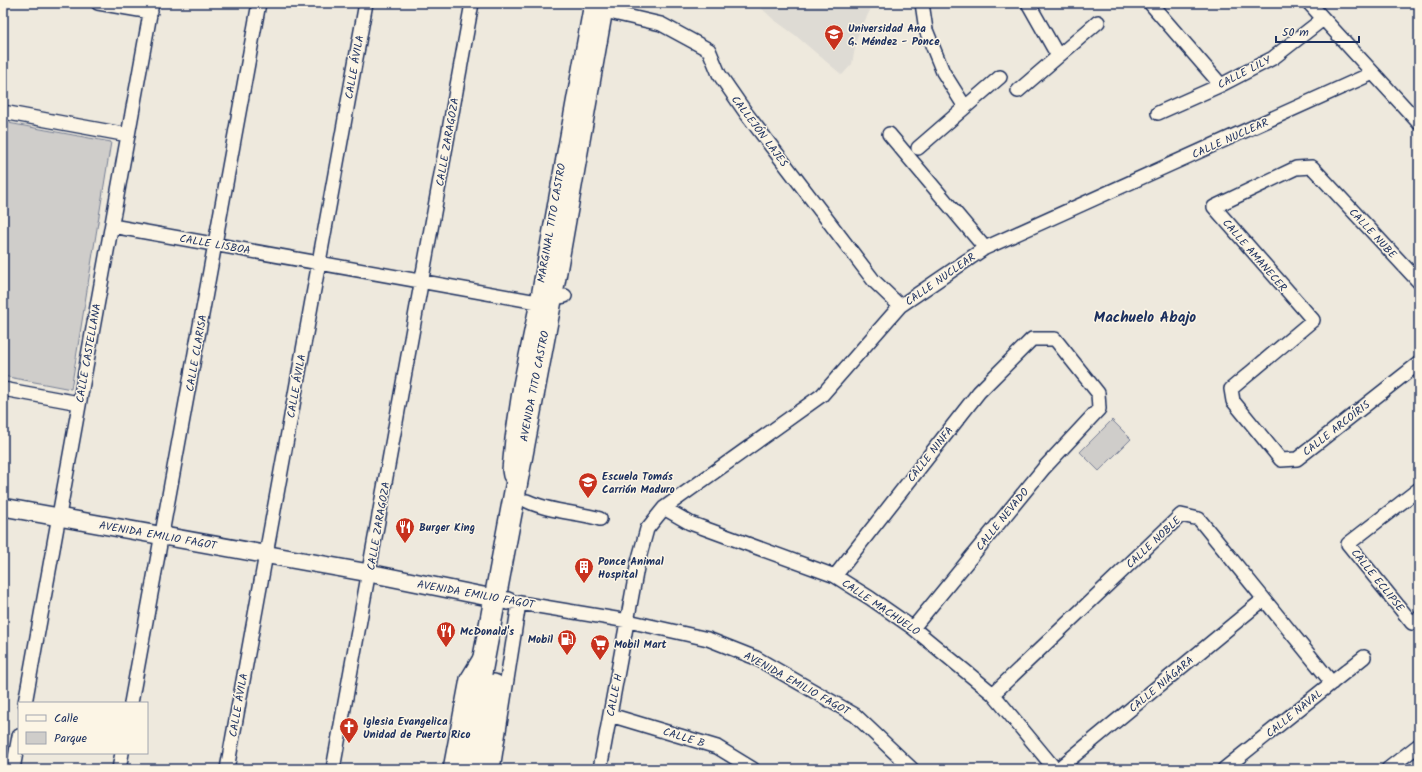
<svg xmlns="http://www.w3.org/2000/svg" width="1422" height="772" font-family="Kalam,sans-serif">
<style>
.built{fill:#dedbd4}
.park{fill:#cfcdca;stroke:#757e94}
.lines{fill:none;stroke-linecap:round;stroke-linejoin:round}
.minor-casing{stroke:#1b2f5e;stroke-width:16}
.tertiary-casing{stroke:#1b2f5e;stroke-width:20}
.primary-casing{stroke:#1b2f5e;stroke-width:24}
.minor{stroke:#fcf5e5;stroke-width:13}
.tertiary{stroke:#fcf5e5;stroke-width:17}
.primary{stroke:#fcf5e5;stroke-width:21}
.labels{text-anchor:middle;stroke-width:3;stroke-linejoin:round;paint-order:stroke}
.poi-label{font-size:11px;font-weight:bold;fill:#1b2f5e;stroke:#fcf5e5;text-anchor:start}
.street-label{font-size:11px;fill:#1b2f5e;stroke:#fcf5e5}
.district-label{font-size:15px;font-weight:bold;fill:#1b2f5e;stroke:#fcf5e5}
</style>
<rect width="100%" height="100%" fill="#eee9dd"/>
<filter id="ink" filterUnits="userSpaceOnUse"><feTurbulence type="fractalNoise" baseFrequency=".025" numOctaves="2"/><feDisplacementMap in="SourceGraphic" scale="8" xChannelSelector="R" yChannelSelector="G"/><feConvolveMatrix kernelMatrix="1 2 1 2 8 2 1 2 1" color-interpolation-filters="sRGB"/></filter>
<g filter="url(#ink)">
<path class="built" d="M 756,3 L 873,3 L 873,4 L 857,37 L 852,64 L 842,75 L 795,35 L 773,19 Z"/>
<path class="park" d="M 3,122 L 111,142 L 71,389 L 3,376 Z
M 1112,420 L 1131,439 L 1099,471 L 1080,452 Z"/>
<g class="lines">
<defs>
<path id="minor" d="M 98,3 L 151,12
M 922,3 L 926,30 L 943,72 L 965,107
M 1028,3 L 1058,56
M 1150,3 L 1221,85
M 1309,3 L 1419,123
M 596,9 L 661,24 L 709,50 L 719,74 L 746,113 L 874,281 L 900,306
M 1018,91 L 1098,22
M 3,112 L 128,135
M 1158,113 L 1221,85 L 1273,58 L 1323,19
M 889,134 L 985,248
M 918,148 L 1000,77
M 112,226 L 537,302 L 565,296
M 1419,282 L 1312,167 L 1296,168 L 1214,207 L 1313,320 L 1231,389 L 1233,401 L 1281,460 L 1297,459 L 1419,363
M 3,389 L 79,403
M 510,476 L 509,470 L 512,439 L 520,385 L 537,302 L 591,3
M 1419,489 L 1348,544 L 1412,623 L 1419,618
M 527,501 C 550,512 576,512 600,519
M 664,508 L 690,523 L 835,576 L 870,598 L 913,628 L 993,694 L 1055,769
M 835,576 L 979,392 L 1032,339 L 1055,339 L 1098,393 L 1099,409 L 1044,468 L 913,628
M 508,601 L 628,621 L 708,639 L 756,658 L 855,715 L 912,769
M 993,694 L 1181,515 L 1199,519 L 1332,683
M 25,703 L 152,3
M 131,703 L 259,3
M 610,715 L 717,747 L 753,769
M 13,769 L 19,736
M 119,769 L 122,753
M 227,769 L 366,3
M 333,769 L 472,3
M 450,769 L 467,679 L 481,656
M 493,769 L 519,603
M 600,769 L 638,562 L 647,529 L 664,508 L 822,395 L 900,306 L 985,248 L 1373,73
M 1058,769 L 1264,599
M 1224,769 L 1364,657
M 1388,769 L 1419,745"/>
<path id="tertiary" d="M 3,507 L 369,573 L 508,601"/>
<path id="primary" d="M 463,769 L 551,300 L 603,3
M 479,769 L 494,685"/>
</defs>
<use href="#minor" class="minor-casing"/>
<use href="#tertiary" class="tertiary-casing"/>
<use href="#primary" class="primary-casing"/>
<use href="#minor" class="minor"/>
<use href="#tertiary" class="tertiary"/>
<use href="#primary" class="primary"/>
</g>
</g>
<defs>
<symbol id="university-pin" viewBox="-11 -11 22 30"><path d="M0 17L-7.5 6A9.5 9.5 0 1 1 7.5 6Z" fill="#c8321e" stroke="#fcf5e5"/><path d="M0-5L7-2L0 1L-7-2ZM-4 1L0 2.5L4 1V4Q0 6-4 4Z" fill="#fff"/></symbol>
<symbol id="school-pin" viewBox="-11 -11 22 30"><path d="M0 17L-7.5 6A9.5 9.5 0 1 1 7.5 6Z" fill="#c8321e" stroke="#fcf5e5"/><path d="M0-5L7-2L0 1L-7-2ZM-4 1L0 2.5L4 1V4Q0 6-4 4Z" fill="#fff"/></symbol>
<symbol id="restaurant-pin" viewBox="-11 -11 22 30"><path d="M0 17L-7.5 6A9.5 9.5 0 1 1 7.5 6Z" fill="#c8321e" stroke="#fcf5e5"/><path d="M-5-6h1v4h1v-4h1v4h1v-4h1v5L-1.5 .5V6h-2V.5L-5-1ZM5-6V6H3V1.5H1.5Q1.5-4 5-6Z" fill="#fff"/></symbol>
<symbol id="building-pin" viewBox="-11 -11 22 30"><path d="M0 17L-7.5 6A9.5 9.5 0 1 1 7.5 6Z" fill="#c8321e" stroke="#fcf5e5"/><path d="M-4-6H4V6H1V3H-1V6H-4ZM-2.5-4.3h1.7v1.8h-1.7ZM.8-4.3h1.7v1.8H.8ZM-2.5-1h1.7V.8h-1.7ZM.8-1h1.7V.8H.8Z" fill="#fff"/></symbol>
<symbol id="fuel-pin" viewBox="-11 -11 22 30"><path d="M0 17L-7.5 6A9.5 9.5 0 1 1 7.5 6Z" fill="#c8321e" stroke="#fcf5e5"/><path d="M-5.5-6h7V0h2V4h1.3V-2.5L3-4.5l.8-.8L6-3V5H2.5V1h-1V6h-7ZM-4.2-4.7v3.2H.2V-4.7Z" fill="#fff"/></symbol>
<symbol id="supermarket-pin" viewBox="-11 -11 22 30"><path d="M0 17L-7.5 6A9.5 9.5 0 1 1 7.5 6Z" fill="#c8321e" stroke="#fcf5e5"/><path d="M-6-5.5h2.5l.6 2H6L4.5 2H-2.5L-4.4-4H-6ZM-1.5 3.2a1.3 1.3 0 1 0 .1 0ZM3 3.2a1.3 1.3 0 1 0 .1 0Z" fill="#fff"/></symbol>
<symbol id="church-pin" viewBox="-11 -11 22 30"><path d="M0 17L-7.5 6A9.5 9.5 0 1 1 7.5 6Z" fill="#c8321e" stroke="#fcf5e5"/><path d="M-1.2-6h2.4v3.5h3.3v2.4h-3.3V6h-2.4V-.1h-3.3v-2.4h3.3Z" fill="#fff"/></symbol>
</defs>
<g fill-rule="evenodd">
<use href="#university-pin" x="823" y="23" width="22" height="30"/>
<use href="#school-pin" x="577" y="471" width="22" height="30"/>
<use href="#restaurant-pin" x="394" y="516" width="22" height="30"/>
<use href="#building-pin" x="573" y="556" width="22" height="30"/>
<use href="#restaurant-pin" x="435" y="620" width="22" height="30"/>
<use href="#fuel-pin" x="556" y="628" width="22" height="30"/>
<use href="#supermarket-pin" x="589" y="633" width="22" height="30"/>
<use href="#church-pin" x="338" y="716" width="22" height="30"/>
</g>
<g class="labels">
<g class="poi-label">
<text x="848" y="32">Universidad Ana<tspan x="848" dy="13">G. Méndez - Ponce</tspan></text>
<text x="602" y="480">Escuela Tomás<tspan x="602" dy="13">Carrión Maduro</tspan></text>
<text x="419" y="531">Burger King</text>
<text x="598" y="565">Ponce Animal<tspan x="598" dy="13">Hospital</tspan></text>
<text x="460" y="635">McDonald's</text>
<text x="553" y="643" text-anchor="end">Mobil</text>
<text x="614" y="648">Mobil Mart</text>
<text x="363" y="725">Iglesia Evangelica<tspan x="363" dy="13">Unidad de Puerto Rico</tspan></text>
</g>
<g class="street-label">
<text transform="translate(354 67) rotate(-80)" y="4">CALLE ÁVILA</text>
<text transform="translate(1244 72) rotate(-27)" y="4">CALLE LILY</text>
<text transform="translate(760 131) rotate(53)" y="4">CALLEJÓN LAJES</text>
<text transform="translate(1230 138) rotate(-24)" y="4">CALLE NUCLEAR</text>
<text transform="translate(447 142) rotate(-80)" y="4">CALLE ZARAGOZA</text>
<text transform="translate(551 223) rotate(-80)" y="4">MARGINAL TITO CASTRO</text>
<text transform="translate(1373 233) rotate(47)" y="4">CALLE NUBE</text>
<text transform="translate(215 244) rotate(10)" y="4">CALLE LISBOA</text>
<text transform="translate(1255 255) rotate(49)" y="4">CALLE AMANECER</text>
<text transform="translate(940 279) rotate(-35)" y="4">CALLE NUCLEAR</text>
<text transform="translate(88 353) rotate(-80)" y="4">CALLE CASTELLANA</text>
<text transform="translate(196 353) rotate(-80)" y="4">CALLE CLARISA</text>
<text transform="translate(296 386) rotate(-80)" y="4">CALLE ÁVILA</text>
<text transform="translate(534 386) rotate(-79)" y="4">AVENIDA TITO CASTRO</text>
<text transform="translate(1336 428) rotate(-38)" y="4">CALLE ARCOÍRIS</text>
<text transform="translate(930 454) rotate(-52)" y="4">CALLE NINFA</text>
<text transform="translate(1002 519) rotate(-51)" y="4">CALLE NEVADO</text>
<text transform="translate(378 526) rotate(-80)" y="4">CALLE ZARAGOZA</text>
<text transform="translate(158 535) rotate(10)" y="4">AVENIDA EMILIO FAGOT</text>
<text transform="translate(1153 542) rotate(-43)" y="4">CALLE NOBLE</text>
<text transform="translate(1378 580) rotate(51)" y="4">CALLE ECLIPSE</text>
<text transform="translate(476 594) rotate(10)" y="4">AVENIDA EMILIO FAGOT</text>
<text transform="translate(881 607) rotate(34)" y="4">CALLE MACHUELO</text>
<text transform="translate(797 683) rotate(29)" y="4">AVENIDA EMILIO FAGOT</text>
<text transform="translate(1161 684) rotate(-40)" y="4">CALLE NIÁGARA</text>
<text transform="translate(614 695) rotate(-79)" y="4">CALLE H</text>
<text transform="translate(238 705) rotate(-80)" y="4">CALLE ÁVILA</text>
<text transform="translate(1294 713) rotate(-39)" y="4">CALLE NAVAL</text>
<text transform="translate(684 737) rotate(17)" y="4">CALLE B</text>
</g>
<g class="district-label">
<text x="1145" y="322">Machuelo Abajo</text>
</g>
</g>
<rect width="1422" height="772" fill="none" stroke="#fcf5e5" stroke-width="16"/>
<rect x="8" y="8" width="1406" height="756" fill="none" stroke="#1b2f5e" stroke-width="1.5" filter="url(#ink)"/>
<rect x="18" y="702" width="130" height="52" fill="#fcf5e5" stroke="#a2a6af"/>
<rect x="26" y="715" width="20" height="6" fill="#fcf5e5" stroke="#a2a6af"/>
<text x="54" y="722" font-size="12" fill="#1b2f5e">Calle</text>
<rect x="26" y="732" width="20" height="12" fill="#cfcdca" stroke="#a2a6af"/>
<text x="54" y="742" font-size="12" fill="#1b2f5e">Parque</text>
<path d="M1276 36v6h83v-6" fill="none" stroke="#1b2f5e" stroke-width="2"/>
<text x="1282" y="36" font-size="12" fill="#1b2f5e" stroke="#fcf5e5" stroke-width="3" paint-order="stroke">50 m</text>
</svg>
